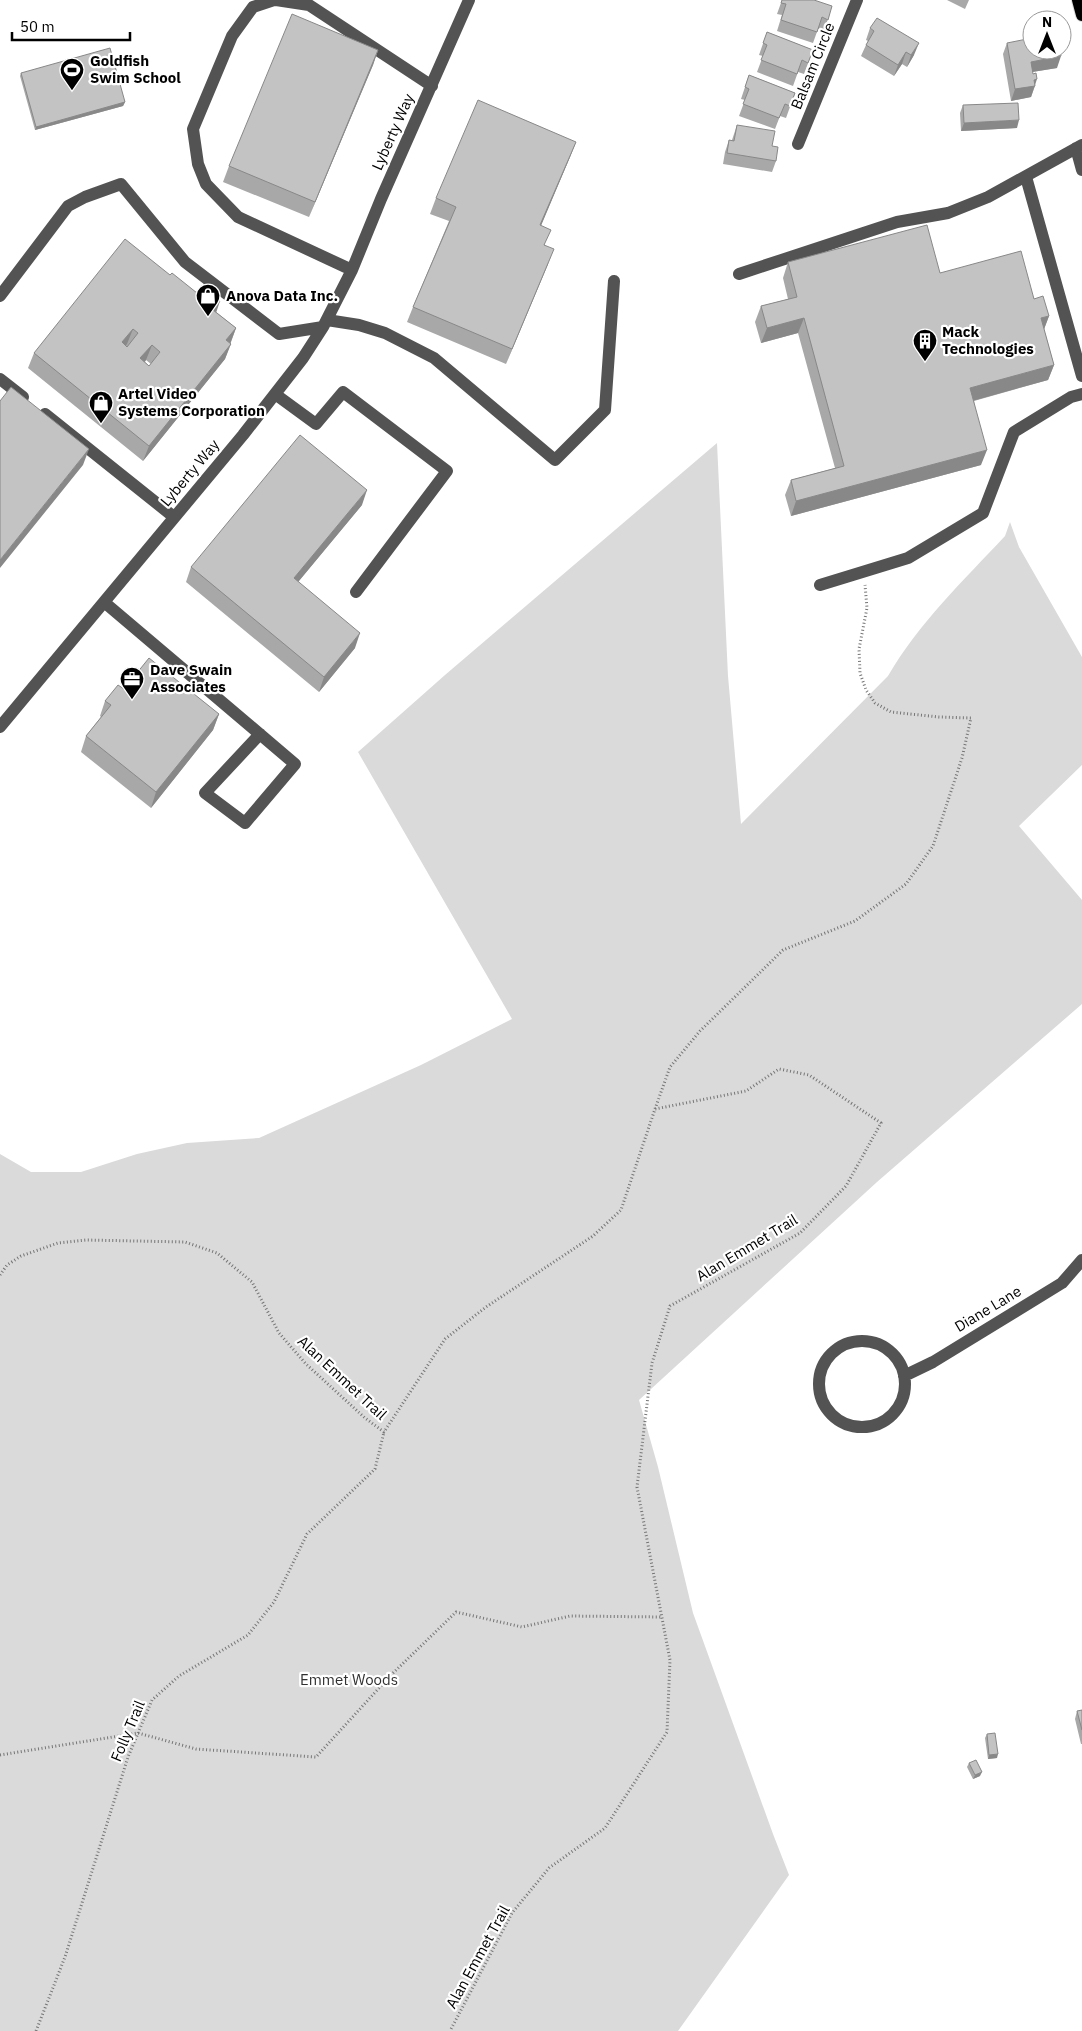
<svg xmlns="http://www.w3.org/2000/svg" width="1082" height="2031" font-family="'IBM Plex Sans',sans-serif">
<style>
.green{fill:#dadada}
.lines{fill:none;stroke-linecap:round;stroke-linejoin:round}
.major-casing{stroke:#dbdbdb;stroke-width:14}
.path{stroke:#757575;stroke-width:3;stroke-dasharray:1 2.5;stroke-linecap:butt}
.minor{stroke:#535353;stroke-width:12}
.major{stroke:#000;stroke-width:12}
.wall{fill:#a8a8a8;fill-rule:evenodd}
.shaded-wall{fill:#888}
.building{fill:#c3c3c3;stroke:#888;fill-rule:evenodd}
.labels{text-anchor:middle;stroke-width:4.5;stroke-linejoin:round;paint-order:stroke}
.poi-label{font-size:15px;font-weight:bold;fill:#000;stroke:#fff;text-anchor:start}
.street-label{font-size:15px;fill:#000;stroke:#fff}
.park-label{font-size:15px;fill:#313131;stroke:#fff}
</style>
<rect width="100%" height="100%" fill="#fff"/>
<path class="green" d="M 717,443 L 728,676 L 741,824 L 888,676 C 919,623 963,581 1005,536 L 1010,522 L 1019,547 L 1082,657 L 1082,765 L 1019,826 L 1082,900 L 1082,1004 L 877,1182 L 639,1400 L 658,1467 L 693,1613 L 773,1834 L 789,1875 L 678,2031 L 0,2031 L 0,1154 L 31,1172 L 81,1172 L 137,1154 L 187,1143 L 259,1138 L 421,1065 L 512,1019 L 358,752 L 445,675 Z"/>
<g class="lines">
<defs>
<path id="major" d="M 1078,0 L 1082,15"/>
</defs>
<use href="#major" class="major-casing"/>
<path class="path" d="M 655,1109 L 670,1067 L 700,1031 L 783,950 L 855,921 L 906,884 L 933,846 L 962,758 L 971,718 L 939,717 L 891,712 L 875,703 L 866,690 L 860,673 L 859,649 L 867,608 L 865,585
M 0,1275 L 7,1265 L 21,1256 L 58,1243 L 86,1240 L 185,1242 L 217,1253 L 252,1282 L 279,1333 L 306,1364 L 365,1418 L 384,1432 L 445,1339 L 486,1307 L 593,1236 L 621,1210 L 655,1109 L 746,1091 L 779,1069 L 809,1075 L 881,1123 L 846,1186 L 800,1233 L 670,1306 L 652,1363 L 637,1487 L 670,1660 L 667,1732 L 605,1828 L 549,1868 L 512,1913 L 450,2031
M 0,1755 L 138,1733 L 196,1749 L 316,1757 L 390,1676 L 456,1612 L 522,1627 L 570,1616 L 662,1617
M 36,2031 L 65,1957 L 128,1757 L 152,1700 L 179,1676 L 248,1635 L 274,1602 L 307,1534 L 375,1469 L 384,1432"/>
<path class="minor" d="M 274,0 L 253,7 L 232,36 L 193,129 L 198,164 L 206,184 L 238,217 L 352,270
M 276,0 L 309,5 L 432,86
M 798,144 L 857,0
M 1076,148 L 1082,170
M 1026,177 L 1082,376
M 739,274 L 897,222 L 948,213 L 988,197 L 1082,145
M 0,296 L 68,206 L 85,197 L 121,184 L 185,262 L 279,334 L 323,327
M 327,320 L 359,325 L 385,333 L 434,358 L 555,460 L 605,410 L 614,281
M 0,379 L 23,397
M 275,394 L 316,424 L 343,392 L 447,471 L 356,592
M 45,414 L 174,517
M 820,585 L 908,558 L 983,513 L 1014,432 L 1071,397 L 1082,394
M 104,602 L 295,764 L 245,823 L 205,793 L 260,734
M 0,727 L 243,435 L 303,358 L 323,327 L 352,270 L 381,199 L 469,0
M819 1384a43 43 0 1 1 86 0a43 43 0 1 1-86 0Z
M 904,1376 L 933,1362 L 1062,1283 L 1082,1260"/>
<use href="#major" class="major"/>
</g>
<path class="wall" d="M 782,0 L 832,6 L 824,31 L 818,29 L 813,43 L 777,31 L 782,15 L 777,14 Z
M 947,0 L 969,0 L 965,9 Z
M 870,28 L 914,55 L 907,67 L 902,64 L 894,76 L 861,56 L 866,45 L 868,41 L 866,40 Z
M 767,32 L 813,50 L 804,74 L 798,72 L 793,86 L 757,72 L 763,56 L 759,55 Z
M 1007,43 L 1028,46 L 1057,68 L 1032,72 L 1035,86 L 1031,97 L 1011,101 L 1003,54 Z
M 378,50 L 373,65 L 309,217 L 223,182 L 229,166 Z
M 21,73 L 125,102 L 123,106 L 35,130 L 20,76 Z
M 749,75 L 795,93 L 786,118 L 780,116 L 775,129 L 739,116 L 745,100 L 741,99 Z
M 963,105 L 1017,128 L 961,131 L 960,113 Z
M 737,125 L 772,146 L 776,161 L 772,172 L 723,164 L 725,152 L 729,140 L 732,140 Z
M 576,142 L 570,157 L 541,225 L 548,264 L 506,364 L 407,322 L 413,307 L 449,221 L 430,214 L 436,198 Z
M 788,262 L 940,273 L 1034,299 L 1049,316 L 1044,329 L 1054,365 L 1048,380 L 974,401 L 981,465 L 791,516 L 785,495 L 791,480 L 835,468 L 798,333 L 761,343 L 755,322 L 761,306 L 788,299 L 783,278 Z
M 170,275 L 236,328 L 225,359 L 143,461 L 28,368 L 34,353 ZM 146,360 L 151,364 L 149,366 L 145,362 Z
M 362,505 L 298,582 L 355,648 L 319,692 L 186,582 L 191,567 Z
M 124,689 L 219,714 L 213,730 L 151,808 L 81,752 L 86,736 L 101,717 L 100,716 L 105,701 Z
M 1082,1710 L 1082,1744 L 1081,1744 L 1075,1719 L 1077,1711 Z
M 987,1734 L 997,1758 L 988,1759 L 985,1738 Z
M 969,1763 L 980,1776 L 973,1779 L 967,1767 Z"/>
<path class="shaded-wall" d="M 919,43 L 914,55 L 907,67 L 911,55 Z
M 378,50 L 373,65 L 309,217 L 315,202 Z
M 906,52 L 902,64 L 894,76 L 898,65 Z
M 1061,56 L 1057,68 L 1026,73 L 1031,62 Z
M 1037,79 L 1031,97 L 1011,101 L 1015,89 L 1034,80 Z
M 125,102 L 123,106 L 35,130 L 36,127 Z
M 1019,120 L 1017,128 L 961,131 L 964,123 Z
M 576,142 L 570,157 L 535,240 L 540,225 Z
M 554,249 L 548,264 L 506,364 L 512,349 Z
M 220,301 L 215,316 L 213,310 Z
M 1049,316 L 1043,332 L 1041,318 Z
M 804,318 L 798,333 L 761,343 L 767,328 Z
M 236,328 L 230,344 L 226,340 Z
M 133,329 L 127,344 L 116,358 L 122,342 Z
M 231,344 L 225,359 L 143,461 L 149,446 Z
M 152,345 L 146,360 L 135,373 L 140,358 Z
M 1054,365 L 1048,380 L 965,403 L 970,388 Z
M 89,449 L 83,465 L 0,568 L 0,560 Z
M 987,450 L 981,465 L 791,516 L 796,501 Z
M 367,490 L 362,505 L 289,593 L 294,578 Z
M 360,633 L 355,648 L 319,692 L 324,677 Z
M 219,714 L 213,730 L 151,808 L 156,792 Z
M 998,1754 L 997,1758 L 988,1759 L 989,1755 Z
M 982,1772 L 980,1776 L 973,1779 L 975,1775 Z"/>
<path class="building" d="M 782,0 L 814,0 L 832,6 L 828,20 L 822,17 L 817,32 L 781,20 L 786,4 L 781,3 Z
M 292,14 L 378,50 L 315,202 L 229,166 Z
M 877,18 L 919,43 L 911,55 L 906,52 L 898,65 L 866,45 L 874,31 L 870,28 Z
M 767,32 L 813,50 L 808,63 L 802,60 L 797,74 L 761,60 L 767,45 L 763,43 Z
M 1027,39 L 1028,46 L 1032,46 L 1032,50 L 1060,50 L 1061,56 L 1031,62 L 1033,74 L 1036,73 L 1037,79 L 1034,80 L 1035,86 L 1015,89 L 1007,43 Z
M 110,48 L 125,102 L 36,127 L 21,73 Z
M 749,75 L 795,93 L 790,106 L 785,104 L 779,118 L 743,104 L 749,89 L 745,87 Z
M 478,100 L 576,142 L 540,225 L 551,230 L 544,245 L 554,249 L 512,349 L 413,307 L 456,207 L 436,198 Z
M 1018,103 L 1019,120 L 964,123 L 963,105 Z
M 737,125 L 775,131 L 772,146 L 778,147 L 776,161 L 727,153 L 729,140 L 734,141 Z
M 927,225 L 940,273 L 1021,251 L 1034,299 L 1043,296 L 1049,316 L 1041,318 L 1054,365 L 970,388 L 987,450 L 796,501 L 791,480 L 844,466 L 804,318 L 767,328 L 761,306 L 797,297 L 788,262 Z
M 125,239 L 170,275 L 172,273 L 207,301 L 212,294 L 220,301 L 213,310 L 236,328 L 226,340 L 231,344 L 149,446 L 34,353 ZM 133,329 L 138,333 L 127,347 L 122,342 ZM 152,345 L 160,352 L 149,366 L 140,358 Z
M 11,387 L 89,449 L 0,560 L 0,401 Z
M 300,435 L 367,490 L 294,578 L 360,633 L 324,677 L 191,567 Z
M 149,658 L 219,714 L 156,792 L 86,736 L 111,705 L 105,701 L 118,685 L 124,689 Z
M 1082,1710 L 1082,1730 L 1077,1711 Z
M 995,1733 L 998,1754 L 989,1755 L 987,1734 Z
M 976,1760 L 982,1772 L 975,1775 L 969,1763 Z"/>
<defs>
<symbol id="stadium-pin" viewBox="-11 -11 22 30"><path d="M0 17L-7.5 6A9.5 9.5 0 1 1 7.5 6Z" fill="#000" stroke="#fff"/><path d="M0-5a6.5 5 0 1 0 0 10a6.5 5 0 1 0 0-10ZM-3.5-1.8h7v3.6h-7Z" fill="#fff"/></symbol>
<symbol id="shop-pin" viewBox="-11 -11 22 30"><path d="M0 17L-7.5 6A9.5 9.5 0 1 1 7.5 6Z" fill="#000" stroke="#fff"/><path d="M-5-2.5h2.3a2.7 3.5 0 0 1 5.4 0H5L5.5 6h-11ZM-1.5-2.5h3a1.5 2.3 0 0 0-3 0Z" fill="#fff"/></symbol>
<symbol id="building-pin" viewBox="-11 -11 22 30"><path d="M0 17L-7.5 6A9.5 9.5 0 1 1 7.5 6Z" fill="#000" stroke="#fff"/><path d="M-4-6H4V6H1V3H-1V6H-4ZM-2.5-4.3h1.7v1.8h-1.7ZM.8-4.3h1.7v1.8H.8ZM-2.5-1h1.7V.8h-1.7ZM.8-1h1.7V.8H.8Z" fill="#fff"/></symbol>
<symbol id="office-pin" viewBox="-11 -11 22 30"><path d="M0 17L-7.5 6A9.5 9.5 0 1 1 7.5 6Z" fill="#000" stroke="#fff"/><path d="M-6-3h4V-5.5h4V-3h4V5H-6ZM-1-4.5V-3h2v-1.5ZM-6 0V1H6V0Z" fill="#fff"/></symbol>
</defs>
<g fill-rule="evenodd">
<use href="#stadium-pin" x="58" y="56" width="28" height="38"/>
<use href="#shop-pin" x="194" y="282" width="28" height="38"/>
<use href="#building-pin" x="911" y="327" width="28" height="38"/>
<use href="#shop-pin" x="87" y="389" width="28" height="38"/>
<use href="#office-pin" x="118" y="665" width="28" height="38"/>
</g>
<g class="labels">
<g class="poi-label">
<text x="90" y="66">Goldfish<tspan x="90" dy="17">Swim School</tspan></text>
<text x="226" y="301">Anova Data Inc.</text>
<text x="942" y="337">Mack<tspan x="942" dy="17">Technologies</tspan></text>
<text x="118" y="399">Artel Video<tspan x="118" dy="17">Systems Corporation</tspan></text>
<text x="150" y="675">Dave Swain<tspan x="150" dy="17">Associates</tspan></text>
</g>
<g class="street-label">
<text transform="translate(813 66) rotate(-68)" y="5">Balsam Circle</text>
<text transform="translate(393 132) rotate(-66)" y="5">Lyberty Way</text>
<text transform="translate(190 473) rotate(-50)" y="5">Lyberty Way</text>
<text transform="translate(747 1248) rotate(-31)" y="5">Alan Emmet Trail</text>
<text transform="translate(988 1309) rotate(-31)" y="5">Diane Lane</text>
<text transform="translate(342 1378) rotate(43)" y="5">Alan Emmet Trail</text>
<text transform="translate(128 1731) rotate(-67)" y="5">Folly Trail</text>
<text transform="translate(478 1957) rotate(-61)" y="5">Alan Emmet Trail</text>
</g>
<g class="park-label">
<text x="349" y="1685">Emmet Woods</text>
</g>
</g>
<g transform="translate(1047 35)"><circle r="24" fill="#ffffff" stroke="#999999"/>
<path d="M0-4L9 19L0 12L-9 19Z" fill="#000000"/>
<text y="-8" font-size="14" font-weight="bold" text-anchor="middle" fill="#000000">N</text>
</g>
<path d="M12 32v8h118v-8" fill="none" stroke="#000000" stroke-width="2.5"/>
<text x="20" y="32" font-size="15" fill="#000000" stroke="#ffffff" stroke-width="4" paint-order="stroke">50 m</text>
</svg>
